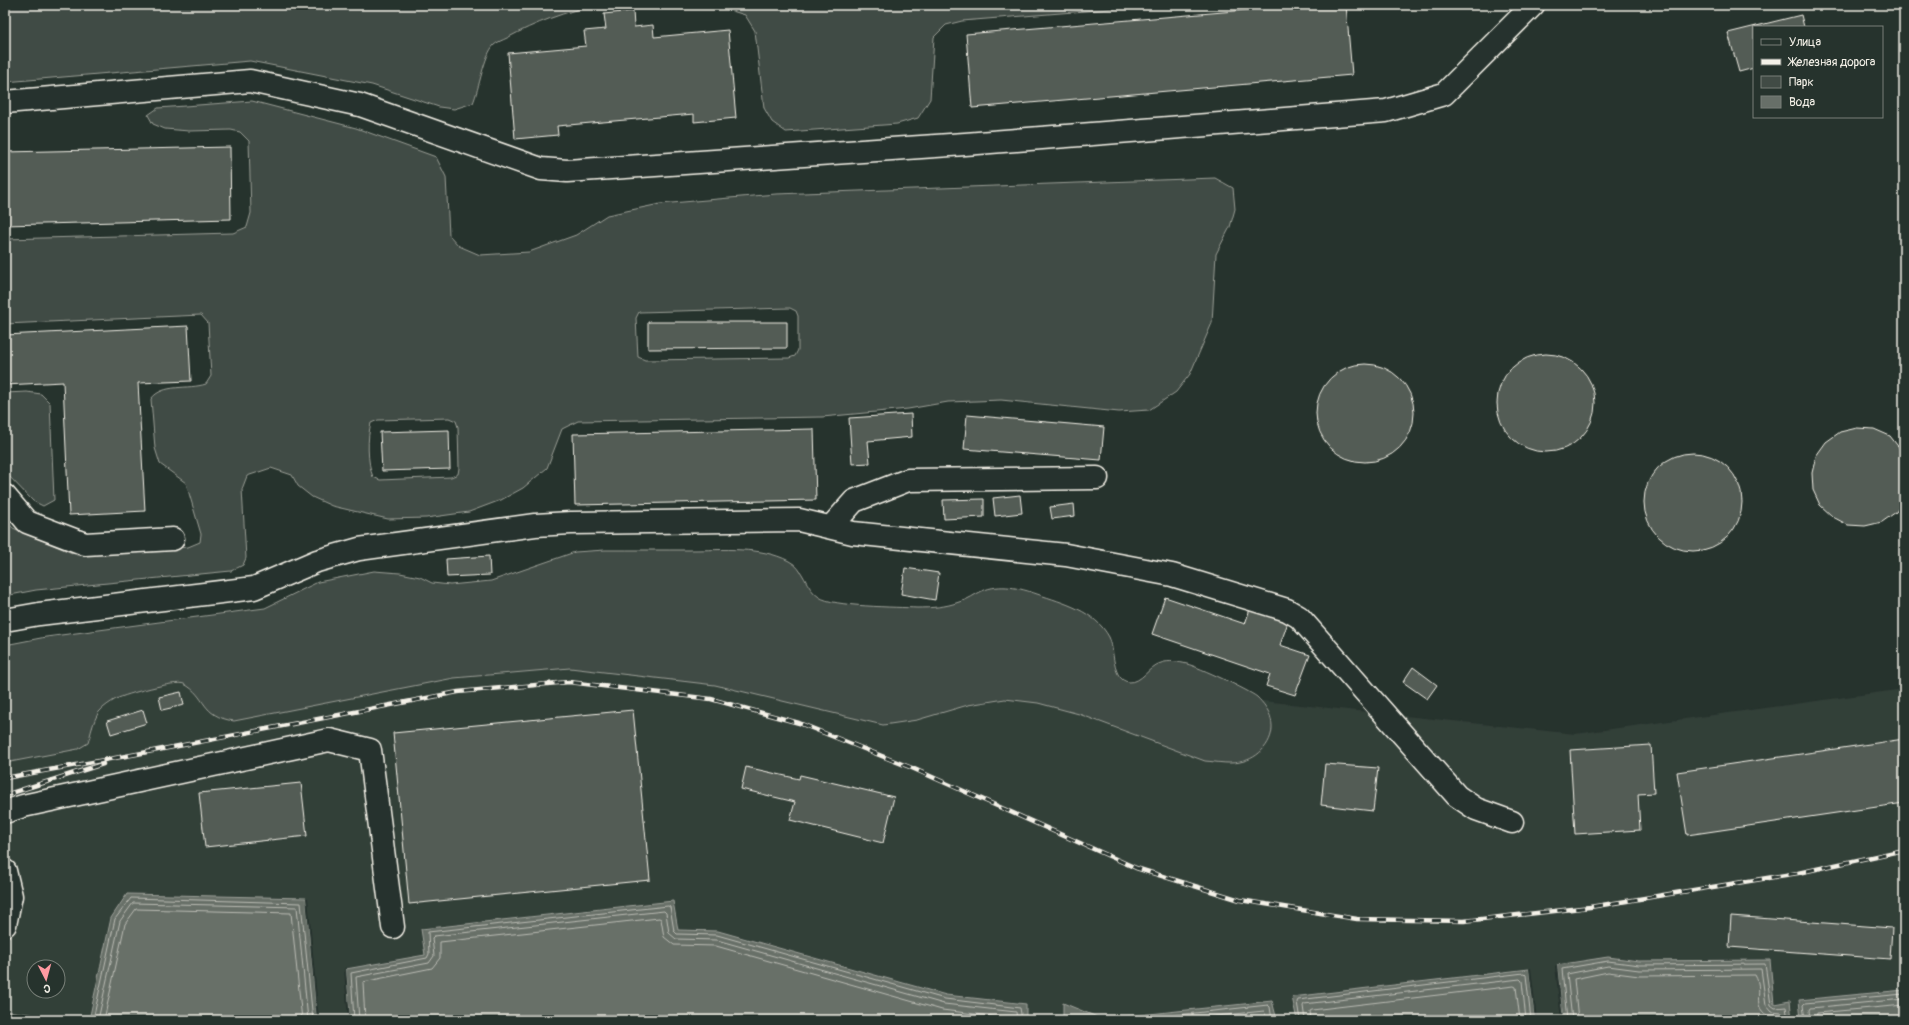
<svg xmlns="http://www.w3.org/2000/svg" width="1909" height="1025" font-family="Pangolin,sans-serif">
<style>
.built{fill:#333f39;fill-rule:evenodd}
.green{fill:#414b45;stroke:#9a9e96;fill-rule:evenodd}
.water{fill:#676f68;stroke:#9fa39b}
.pier{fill:#26332d}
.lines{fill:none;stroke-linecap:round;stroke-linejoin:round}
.shore{stroke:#bcbdb5;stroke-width:1}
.building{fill:#525c55;stroke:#f4f1e8}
.minor-casing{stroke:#f4f1e8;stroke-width:25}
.minor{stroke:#26332d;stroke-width:22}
.rail-casing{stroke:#f4f1e8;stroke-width:4.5}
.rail{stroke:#26332d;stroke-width:3;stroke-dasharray:9;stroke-linecap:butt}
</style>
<rect width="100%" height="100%" fill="#26332d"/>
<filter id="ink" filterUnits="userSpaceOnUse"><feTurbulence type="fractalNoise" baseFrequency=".025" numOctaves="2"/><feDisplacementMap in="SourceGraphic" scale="8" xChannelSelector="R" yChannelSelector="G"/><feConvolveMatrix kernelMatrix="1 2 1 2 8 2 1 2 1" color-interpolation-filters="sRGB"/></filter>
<g filter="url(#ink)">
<path class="built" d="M 707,642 L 1575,734 L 1904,689 L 1904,990 L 1799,1000 L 1801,1020 L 1792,1020 L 1790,1001 L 1774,1004 L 1639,961 L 1608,957 L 1557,965 L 1563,1020 L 1535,1020 L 1529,969 L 1292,997 L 1297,1020 L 1277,1020 L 1272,1001 L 1102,1019 L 1063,1004 L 1063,1020 L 1026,1020 L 1026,1004 L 946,995 L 718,931 L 678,930 L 673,901 L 421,929 L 426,955 L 346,969 L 350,1020 L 317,1020 L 305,898 L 127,894 L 111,918 L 89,1020 L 44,1020 L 44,1016 L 5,1011 L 5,681 ZM 34,967 L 58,967 L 58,991 L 34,991 Z"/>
<path class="green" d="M 5,5 L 597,5 C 566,11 535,23 507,38 C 503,40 497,42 494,45 C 484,55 479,89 473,103 L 454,109 L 439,107 L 372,85 L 250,61 L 5,82 Z
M 713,5 L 1160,5 L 962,21 L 946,25 L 934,37 L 930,99 L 918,118 L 897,124 L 786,132 L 772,122 L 764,108 L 755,31 L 745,15 Z
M 252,101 L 356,128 L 436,157 L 446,177 L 449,235 L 459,246 L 480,255 L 529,252 L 576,235 L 607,215 L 660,204 L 776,194 L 1215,178 L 1233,188 L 1235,209 L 1230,227 L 1216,254 L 1212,323 L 1190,374 L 1176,392 L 1149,410 L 1119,412 L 1001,400 L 976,401 L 948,402 L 908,409 L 822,417 L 578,421 L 562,429 L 547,468 L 523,488 L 501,500 L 469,512 L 426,518 L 388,519 L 332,506 L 312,497 L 298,486 L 292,475 L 271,468 L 247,476 L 242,489 L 246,558 L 243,565 L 231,571 L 36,590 L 5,596 L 5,519 L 13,528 L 77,555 L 188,547 L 200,542 L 201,534 L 186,483 L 160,464 L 155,448 L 151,399 C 163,383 188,390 206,384 L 211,376 L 208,323 L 201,315 L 5,324 L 5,239 L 233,233 L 247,227 L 251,213 L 249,141 L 240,132 L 231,130 L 189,131 L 165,129 L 153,124 L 148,115 L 158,108 ZM 790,308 L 796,311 L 798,316 L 798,350 L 795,356 L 789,358 L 645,360 L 638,357 L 636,318 L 639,312 ZM 449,418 L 456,421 L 458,427 L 459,468 L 458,474 L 451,477 L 380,480 L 373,477 C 367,463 367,437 371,423 L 378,420 Z
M 27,392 L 41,394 L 50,403 L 54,500 L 43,506 L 33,501 L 5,472 L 5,393 Z
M 605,550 C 634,550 663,550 691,550 C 723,550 760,546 789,561 C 804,568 805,588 819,597 C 833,607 897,607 917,608 C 931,608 946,607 959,602 C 968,600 975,594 982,591 C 1000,583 1020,588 1037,594 C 1064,603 1095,611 1109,637 C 1115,649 1111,680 1129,682 C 1142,683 1149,666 1161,663 C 1169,660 1179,662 1187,664 C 1199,667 1248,690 1257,697 C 1263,703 1269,710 1271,719 C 1276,738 1262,756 1244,761 C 1232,765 1218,762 1205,761 L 1079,714 L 1038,703 L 1005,699 L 968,705 L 917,720 L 883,725 L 715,685 L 570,668 L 454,678 L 234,721 C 200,716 207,696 184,684 C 176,680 126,694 116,699 C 111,702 103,707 99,712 C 93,721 91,733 88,743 L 78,749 L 5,763 L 5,645 L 46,637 L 265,608 L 318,582 L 374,571 L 400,573 L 420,577 L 432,583 L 450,585 L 491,581 L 575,552 Z"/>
<path class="water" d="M 127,894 L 306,898 L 317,1020 L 89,1020 L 111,918 Z
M 673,901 L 678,930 L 718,931 L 946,995 L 1026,1004 L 1026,1020 L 350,1020 L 346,969 L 425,955 L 421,929 Z
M 1608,957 L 1639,961 L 1770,960 L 1774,1004 L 1790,1001 L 1792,1020 L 1563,1020 L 1557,965 Z
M 1529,969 L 1535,1020 L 1297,1020 L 1292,997 Z
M 1904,990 L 1904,1020 L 1801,1020 L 1799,1000 Z
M 1272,1001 L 1277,1020 L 1063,1020 L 1063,1003 L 1102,1019 Z
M 5,1011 L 45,1016 L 44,1020 L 5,1020 Z"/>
<path class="pier" d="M 306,898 L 308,898 L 319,1020 L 317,1020 Z
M 1557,965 L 1563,1020 L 1561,1020 L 1555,966 Z
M 346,967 L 346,969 L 350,1020 L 348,1020 L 344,969 Z
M 1531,968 L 1537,1020 L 1535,1020 L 1529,969 Z"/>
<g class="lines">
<path class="shore" d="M 93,1020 L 115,919 L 131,898 L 301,903 L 313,1020
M 98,1020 L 120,921 L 133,903 L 297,907 L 308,1020
M 104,1020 L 125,924 L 136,909 L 291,913 L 302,1020
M 354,1020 L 351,973 L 427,958 L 429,954 L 428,932 L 668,906 L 670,907 L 674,931 L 677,934 L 717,935 L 945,999 L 1020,1008 L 1022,1020
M 359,1020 L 356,977 L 429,963 L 434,956 L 432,938 L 434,936 L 664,911 L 666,913 L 669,933 L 676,939 L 717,940 L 944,1004 L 1016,1012 L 1017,1020
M 365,1020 L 363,982 L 432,968 L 440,958 L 440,942 L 659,918 L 661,919 L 664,937 L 674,945 L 716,946 L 942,1010 L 1009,1018 L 1011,1020
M 1131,1020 L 1268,1005 L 1270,1007 L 1272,1020
M 1177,1020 L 1264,1011 L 1267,1020
M 1300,1020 L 1297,1002 L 1298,1000 L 1524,973 L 1526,975 L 1531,1020
M 1305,1020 L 1303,1006 L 1304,1004 L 1520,979 L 1522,981 L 1526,1020
M 1311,1020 L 1310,1011 L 1312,1010 L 1514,986 L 1516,987 L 1520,1020
M 1567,1020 L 1562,969 L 1608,961 L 1639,965 L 1765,964 L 1771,1005 L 1775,1008 L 1786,1007 L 1788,1020
M 1572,1020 L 1567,974 L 1608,966 L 1639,970 L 1761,969 L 1766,1005 L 1772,1012 L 1782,1013 L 1783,1020
M 1578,1020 L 1574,979 L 1608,972 L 1639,976 L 1755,975 C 1766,994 1746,1009 1777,1020
M 1805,1020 L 1803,1005 L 1805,1003 L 1904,994
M 1810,1020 L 1809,1010 L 1810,1008 L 1904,999
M 1816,1020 L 1817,1013 L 1904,1005"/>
</g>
<path class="building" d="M 1305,5 L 1346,5 L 1352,75 L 972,108 L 966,34 Z
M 633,11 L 634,27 L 653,25 L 654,37 L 728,30 L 736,118 L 694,122 L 694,114 L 557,126 L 558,135 L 515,139 L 508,53 L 586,46 L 584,31 L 606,29 L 604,14 Z
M 1801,15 L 1804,27 L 1754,27 L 1754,68 L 1739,72 L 1728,33 Z
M 230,147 L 231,219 L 5,225 L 5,152 Z
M 648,322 L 787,322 L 787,348 L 648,349 Z
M 188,326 L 191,381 L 138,383 L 145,511 L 69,515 L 63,382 L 5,385 L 5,335 Z
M1497 403a49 49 0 1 1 98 0a49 49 0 1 1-98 0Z
M1316 413a49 49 0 1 1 98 0a49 49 0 1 1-98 0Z
M 911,414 L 912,437 L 868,441 L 870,463 L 852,464 L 849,418 Z
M 967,415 L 1104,427 L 1101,460 L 964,449 Z
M 1857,428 L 1874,429 L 1890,436 L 1904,454 L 1904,501 L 1896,512 L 1882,522 L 1865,526 L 1848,525 L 1833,517 L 1820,505 L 1813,490 L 1812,473 L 1816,456 L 1826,442 L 1840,432 Z
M 814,429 L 816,500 L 575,505 L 573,434 Z
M 449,430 L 450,469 L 382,471 L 380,432 Z
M1644 502a49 49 0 1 1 98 0a49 49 0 1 1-98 0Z
M 1020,495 L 1022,513 L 995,516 L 993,498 Z
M 984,499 L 984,517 L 944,519 L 943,500 Z
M 1074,504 L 1075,516 L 1052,519 L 1050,507 Z
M 489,556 L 490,575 L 447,577 L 446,559 Z
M 905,568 L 939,573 L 935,600 L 901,594 Z
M 1165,597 L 1245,624 L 1250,609 L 1288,622 L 1280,645 L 1310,655 L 1295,695 L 1266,686 L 1270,674 L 1152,634 Z
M 1413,667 L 1437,685 L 1427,699 L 1403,682 Z
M 181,692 L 184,705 L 162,710 L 159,697 Z
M 143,710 L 147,723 L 111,734 L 107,721 Z
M 633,710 L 650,880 L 409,904 L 393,733 Z
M 1904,739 L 1904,803 L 1687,835 L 1677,772 Z
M 1651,745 L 1654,793 L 1638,794 L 1640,830 L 1575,834 L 1570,750 Z
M 1325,764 L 1378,768 L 1373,811 L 1321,805 Z
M 746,767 L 799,779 L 800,775 L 894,797 L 883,843 L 790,820 L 795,802 L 741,789 Z
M 301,783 L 307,836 L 205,847 L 199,793 Z
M 1731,916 L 1892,928 L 1890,959 L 1729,947 Z"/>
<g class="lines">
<defs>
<path id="minor" d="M 5,102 L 250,81 L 360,105 L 541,169 L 567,171 L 965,144 L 1386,111 L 1444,94 L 1533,5
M 5,496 L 27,522 L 85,544 L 173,539
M 831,527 L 854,501 L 908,480 L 1097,478
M 5,620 L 39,614 L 254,588 L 317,561 L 359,549 L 535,525 L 571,523 L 799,520 L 853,533 L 1066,555 L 1172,575 L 1287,610 L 1299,617 L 1457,796 L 1476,809 L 1512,822
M 5,812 L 23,806 L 329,740 L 370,750 L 393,927
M 5,871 L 11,896 L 5,925"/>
</defs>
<use href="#minor" class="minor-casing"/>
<use href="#minor" class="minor"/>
<defs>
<path id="rail" d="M 5,778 L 137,754 L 458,692 L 569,682 L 711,699 L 799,723 L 912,768 L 1136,868 L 1240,900 L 1357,919 L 1464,921 L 1590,907 L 1798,873 L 1904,850
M 5,795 L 103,764"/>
</defs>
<use href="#rail" class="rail-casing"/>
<use href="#rail" class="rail"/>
</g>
</g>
<rect width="1909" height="1025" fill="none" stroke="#26332d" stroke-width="20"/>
<rect x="10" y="10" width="1889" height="1005" fill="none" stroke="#f4f1e8" stroke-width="1.5" filter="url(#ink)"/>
<rect x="1753" y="26" width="130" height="92" fill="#26332d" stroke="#787f78"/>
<rect x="1761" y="39" width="20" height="6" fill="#26332d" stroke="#787f78"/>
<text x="1789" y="46" font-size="12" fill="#f4f1e8">Улица</text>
<rect x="1761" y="59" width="20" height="6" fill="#f4f1e8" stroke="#787f78"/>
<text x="1789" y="66" font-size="12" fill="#f4f1e8">Железная дорога</text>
<rect x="1761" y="76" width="20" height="12" fill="#414b45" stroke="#787f78"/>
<text x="1789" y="86" font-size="12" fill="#f4f1e8">Парк</text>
<rect x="1761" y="96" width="20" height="12" fill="#676f68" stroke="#787f78"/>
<text x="1789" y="106" font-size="12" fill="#f4f1e8">Вода</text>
<g transform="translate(46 979) rotate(174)"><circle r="19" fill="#26332d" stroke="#787f78"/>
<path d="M0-3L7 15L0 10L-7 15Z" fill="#ff9aa2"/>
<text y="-6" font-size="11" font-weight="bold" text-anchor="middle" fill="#f4f1e8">С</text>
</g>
</svg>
